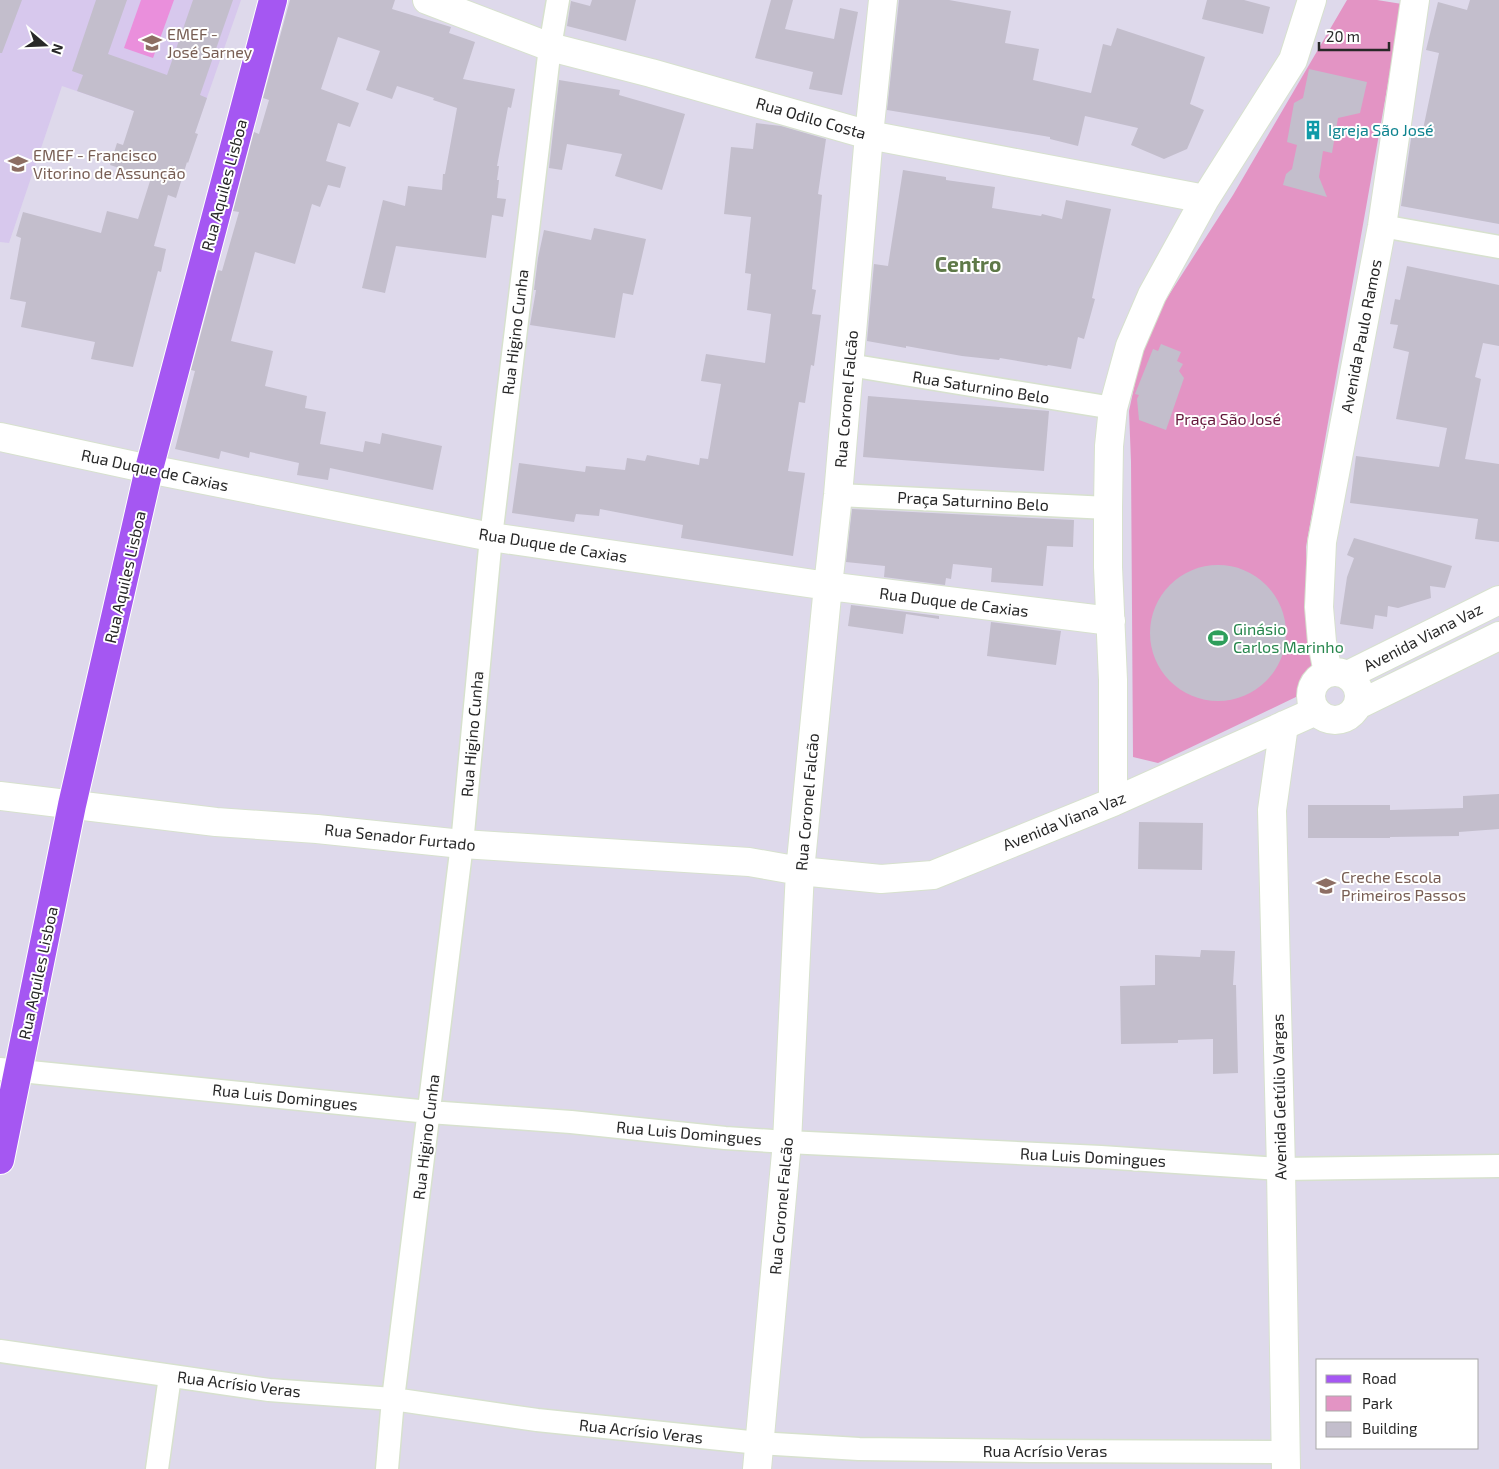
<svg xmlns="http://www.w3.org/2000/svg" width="1499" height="1469" font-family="'Exo 2',sans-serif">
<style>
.education{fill:#d7c8ed}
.green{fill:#e394c4}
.pitch{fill:#ea8fdc}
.building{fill:#c3becc}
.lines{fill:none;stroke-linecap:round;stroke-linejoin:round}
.street-casing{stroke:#d7e1ce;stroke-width:25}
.secondary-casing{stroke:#d7e1ce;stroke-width:30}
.primary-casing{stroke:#fff;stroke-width:30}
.street{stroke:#fff;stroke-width:22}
.secondary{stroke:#fff;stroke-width:28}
.primary{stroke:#a557f2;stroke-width:28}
.labels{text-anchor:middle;stroke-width:4;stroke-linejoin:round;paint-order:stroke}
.education-label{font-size:16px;fill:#785e54;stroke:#fff;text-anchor:start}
.street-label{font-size:16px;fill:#282828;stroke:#fff}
.culture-label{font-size:16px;fill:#0d838f;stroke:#fff;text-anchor:start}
.park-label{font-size:16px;fill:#65183c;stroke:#fff}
.leisure-label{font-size:16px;fill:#27864d;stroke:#fff;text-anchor:start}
.district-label{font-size:21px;font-weight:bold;fill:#5e7948;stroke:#fff}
</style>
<rect width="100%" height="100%" fill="#ded9eb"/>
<path class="education" d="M 0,0 L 241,0 L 195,132 L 62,86 L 9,243 L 0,242 Z"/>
<path class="green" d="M 1347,0 L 1377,0 L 1402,4 L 1306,547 L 1312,671 L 1305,687 L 1298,696 L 1158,763 L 1133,757 L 1131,462 L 1129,411 L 1142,350 L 1165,301 L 1233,195 Z"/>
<path class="pitch" d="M 141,0 L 174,0 L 153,58 L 124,48 Z"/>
<path class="building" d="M 0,0 L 22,0 L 2,53 L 0,53 Z
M 96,0 L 127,0 L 108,54 L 167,75 L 193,0 L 233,0 L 200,95 L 207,98 L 195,133 L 198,134 L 188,163 L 187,162 L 176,198 L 168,195 L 154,246 L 166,249 L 161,272 L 158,271 L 133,367 L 91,359 L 95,342 L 21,327 L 26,302 L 10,299 L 21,238 L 16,236 L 23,212 L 101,233 L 107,211 L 138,219 L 151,178 L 110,165 L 117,143 L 123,145 L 134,111 L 77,91 L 83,75 L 72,71 Z
M 290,0 L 395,0 L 392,9 L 451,27 L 449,33 L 475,42 L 463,79 L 515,89 L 511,108 L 508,107 L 497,166 L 499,166 L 497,180 L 499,180 L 497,198 L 506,199 L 503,217 L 492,215 L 486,258 L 396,246 L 385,293 L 362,288 L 383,200 L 405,206 L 408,186 L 442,190 L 443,174 L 445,174 L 457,108 L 433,100 L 434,98 L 397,86 L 392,99 L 366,90 L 380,51 L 338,37 L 321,89 L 359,103 L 350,127 L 338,123 L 326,161 L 346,167 L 340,188 L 328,185 L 320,207 L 312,204 L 295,264 L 255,252 L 231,341 L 273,351 L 265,386 L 307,396 L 305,408 L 326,412 L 320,444 L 363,452 L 365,441 L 380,444 L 382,433 L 442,446 L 433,490 L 330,468 L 328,480 L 297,475 L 299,463 L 250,452 L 249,458 L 221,451 L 219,459 L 175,449 L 195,371 L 191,370 L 218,270 L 222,271 L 239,212 L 233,211 L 254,132 L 259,134 L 269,100 L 263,98 Z
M 592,0 L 636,0 L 626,41 L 567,26 L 571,1 L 590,6 Z
M 771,0 L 793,0 L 785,29 L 834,39 L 840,8 L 858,12 L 842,95 L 809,89 L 813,72 L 755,58 Z
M 899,0 L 949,0 L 1011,11 L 1005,43 L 1039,49 L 1033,80 L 1091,93 L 1103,44 L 1111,46 L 1117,28 L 1205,57 L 1190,104 L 1204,110 L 1187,149 L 1164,159 L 1131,145 L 1138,128 L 1085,116 L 1078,146 L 1050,139 L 1050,137 L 887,110 Z
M 1207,0 L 1244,0 L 1270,7 L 1263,34 L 1202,19 Z
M 1470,0 L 1499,0 L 1499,224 L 1401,206 L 1412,132 L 1422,134 L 1439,53 L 1426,50 L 1438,2 L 1467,10 Z
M 1309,69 L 1367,82 L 1360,113 L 1338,118 L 1332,153 L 1323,151 L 1319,177 L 1327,197 L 1283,185 L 1286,174 L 1292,169 L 1297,145 L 1287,142 L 1294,103 L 1303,98 Z
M 559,80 L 620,90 L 619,95 L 685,114 L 662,190 L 615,176 L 622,154 L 567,144 L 562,170 L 549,168 Z
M 756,123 L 781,126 L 826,139 L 818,194 L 822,195 L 812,289 L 816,290 L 812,314 L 821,315 L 814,366 L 811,365 L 805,403 L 799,402 L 788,471 L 805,473 L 793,556 L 681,538 L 683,525 L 600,509 L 599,516 L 576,514 L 574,522 L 512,513 L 519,463 L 585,472 L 586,466 L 625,470 L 627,458 L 645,461 L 647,455 L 699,465 L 700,458 L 708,459 L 721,384 L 701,381 L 706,354 L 765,363 L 771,314 L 747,310 L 751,274 L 745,273 L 751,217 L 724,214 L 731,147 L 753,149 Z
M 903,170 L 946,177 L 946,180 L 995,187 L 992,208 L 1041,216 L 1042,214 L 1062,219 L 1066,200 L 1111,209 L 1092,298 L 1095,299 L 1084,339 L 1078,337 L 1071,369 L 1048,365 L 1047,366 L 1000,358 L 999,360 L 962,356 L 906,346 L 906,348 L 867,341 L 874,264 L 888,266 Z
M 594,228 L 646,239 L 633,295 L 623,293 L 615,338 L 530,325 L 536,290 L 534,290 L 538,258 L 544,230 L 591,240 Z
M 1407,266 L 1499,285 L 1499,346 L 1483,343 L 1475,377 L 1481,379 L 1465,459 L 1499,464 L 1499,542 L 1475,539 L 1478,519 L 1350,503 L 1356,456 L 1439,467 L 1447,428 L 1396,419 L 1409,352 L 1393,348 L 1398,325 L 1390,324 L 1395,299 L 1400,300 Z
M 1161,344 L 1181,352 L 1177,361 L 1183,364 L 1179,371 L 1184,378 L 1166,430 L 1139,420 L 1137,399 L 1139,395 L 1135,394 L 1153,349 L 1158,351 Z
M 868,396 L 1049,411 L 1044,471 L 863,457 Z
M 852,509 L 1074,520 L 1073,547 L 1047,546 L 1043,586 L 991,582 L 992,568 L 953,564 L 951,579 L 946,578 L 945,585 L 884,577 L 885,566 L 846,562 Z
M 1354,538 L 1452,566 L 1445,588 L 1430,586 L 1431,598 L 1398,608 L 1388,606 L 1387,617 L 1375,615 L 1373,629 L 1340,624 L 1347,577 L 1354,558 L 1347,555 Z
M1150 633a68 68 0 1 1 136 0a68 68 0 1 1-136 0Z
M 851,605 L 939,616 L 939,619 L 906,614 L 903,634 L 848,626 Z
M 991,622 L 1061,631 L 1056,665 L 987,656 Z
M 1499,794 L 1499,829 L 1459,832 L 1459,836 L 1390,837 L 1390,838 L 1308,838 L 1308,805 L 1390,805 L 1390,810 L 1463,808 L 1463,796 Z
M 1139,822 L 1203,823 L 1202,870 L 1138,869 Z
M 1201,950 L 1235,951 L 1233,985 L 1236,985 L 1238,1073 L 1213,1074 L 1213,1039 L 1178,1040 L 1178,1043 L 1121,1044 L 1120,986 L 1155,985 L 1155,955 L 1200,957 Z"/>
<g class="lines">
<defs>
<path id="street" d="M 1382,226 L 1499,247
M 849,365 L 1113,408
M 838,495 L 1108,508
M 0,1069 L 429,1112 L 571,1122 L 725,1138 L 787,1142 L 1101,1157 L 1281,1169 L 1499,1166
M 0,1351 L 269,1390 L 393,1399 L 537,1420 L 759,1443 L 859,1449 L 1031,1451 L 1286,1452
M 157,1469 L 170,1376
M 387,1469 L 393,1399 L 462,844 L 491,537 L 550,47 L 558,0"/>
<path id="secondary" d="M 427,0 L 550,47 L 651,73 L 869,135 L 1205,199
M 0,437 L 149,469 L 491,537 L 828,586 L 1111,621
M1311 696a24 24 0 1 1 48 0a24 24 0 1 1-48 0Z
M 1328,673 L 1322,642 L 1319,607 L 1322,542 L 1382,226 L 1415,0
M 1348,675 L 1499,600
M 1358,705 L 1499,636
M 1284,725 L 1272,810 L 1281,1169 L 1286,1469
M 0,796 L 216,822 L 317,829 L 462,844 L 749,862 L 800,871 L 881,879 L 933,875 L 1113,802 L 1316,711
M 1113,802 L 1113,680 L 1108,567 L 1108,508 L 1109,446 L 1113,408 L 1130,346 L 1152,295 L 1205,199 L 1293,60 L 1312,0
M 757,1469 L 787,1142 L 800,871 L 828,586 L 838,495 L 869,135 L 883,0"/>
<path id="primary" d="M 0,1160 L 72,805 L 149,469 L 273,0"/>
</defs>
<use href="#street" class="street-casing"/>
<use href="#secondary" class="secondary-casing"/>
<use href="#primary" class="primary-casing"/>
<use href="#street" class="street"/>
<use href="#secondary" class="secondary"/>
<use href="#primary" class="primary"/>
</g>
<defs>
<symbol id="school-bare" viewBox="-9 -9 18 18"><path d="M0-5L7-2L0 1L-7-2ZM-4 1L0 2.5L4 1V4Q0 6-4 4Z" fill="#8d6e63" stroke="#fff" stroke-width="2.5" paint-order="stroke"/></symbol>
<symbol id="building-bare" viewBox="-9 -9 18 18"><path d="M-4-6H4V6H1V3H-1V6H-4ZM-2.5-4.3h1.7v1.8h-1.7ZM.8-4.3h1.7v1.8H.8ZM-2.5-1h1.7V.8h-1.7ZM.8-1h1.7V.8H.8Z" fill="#0f9aa8" stroke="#fff" stroke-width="2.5" paint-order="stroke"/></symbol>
<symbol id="stadium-bare" viewBox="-9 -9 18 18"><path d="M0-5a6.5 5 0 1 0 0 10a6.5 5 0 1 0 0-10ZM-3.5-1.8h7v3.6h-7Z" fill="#2e9e5b" stroke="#fff" stroke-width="2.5" paint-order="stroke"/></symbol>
</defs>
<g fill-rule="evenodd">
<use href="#school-bare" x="138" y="29" width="28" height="28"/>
<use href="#building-bare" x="1299" y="116" width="28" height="28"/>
<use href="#school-bare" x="4" y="150" width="28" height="28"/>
<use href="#stadium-bare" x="1204" y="624" width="28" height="28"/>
<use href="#school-bare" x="1312" y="872" width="28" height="28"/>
</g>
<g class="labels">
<g class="education-label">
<text x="167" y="40">EMEF -<tspan x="167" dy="18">José Sarney</tspan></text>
<text x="33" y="161">EMEF - Francisco<tspan x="33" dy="18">Vitorino de Assunção</tspan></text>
<text x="1341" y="883">Creche Escola<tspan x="1341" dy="18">Primeiros Passos</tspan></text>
</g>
<g class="street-label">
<text transform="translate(811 118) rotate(16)" y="6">Rua Odilo Costa</text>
<text transform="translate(224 185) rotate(-75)" y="6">Rua Aquiles Lisboa</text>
<text transform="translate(515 332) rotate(-83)" y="6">Rua Higino Cunha</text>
<text transform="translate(1361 336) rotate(-79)" y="6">Avenida Paulo Ramos</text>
<text transform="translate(981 387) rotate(9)" y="6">Rua Saturnino Belo</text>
<text transform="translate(846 399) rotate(-85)" y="6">Rua Coronel Falcão</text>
<text transform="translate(155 470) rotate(12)" y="6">Rua Duque de Caxias</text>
<text transform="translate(973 501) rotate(3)" y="6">Praça Saturnino Belo</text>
<text transform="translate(553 545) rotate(9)" y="6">Rua Duque de Caxias</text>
<text transform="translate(125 577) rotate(-77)" y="6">Rua Aquiles Lisboa</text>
<text transform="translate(954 602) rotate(7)" y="6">Rua Duque de Caxias</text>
<text transform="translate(1423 637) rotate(-27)" y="6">Avenida Viana Vaz</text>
<text transform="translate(472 734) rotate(-85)" y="6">Rua Higino Cunha</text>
<text transform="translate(807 802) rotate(-85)" y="6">Rua Coronel Falcão</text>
<text transform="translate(1064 821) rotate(-22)" y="6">Avenida Viana Vaz</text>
<text transform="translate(400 837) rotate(6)" y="6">Rua Senador Furtado</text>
<text transform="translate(38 973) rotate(-78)" y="6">Rua Aquiles Lisboa</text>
<text transform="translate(285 1097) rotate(6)" y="6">Rua Luis Domingues</text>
<text transform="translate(1279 1097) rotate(-91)" y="6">Avenida Getúlio Vargas</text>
<text transform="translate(689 1133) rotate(5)" y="6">Rua Luis Domingues</text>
<text transform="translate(426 1137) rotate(-83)" y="6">Rua Higino Cunha</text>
<text transform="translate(1093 1157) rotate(3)" y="6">Rua Luis Domingues</text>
<text transform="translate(781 1206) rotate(-85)" y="6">Rua Coronel Falcão</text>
<text transform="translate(239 1384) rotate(7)" y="6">Rua Acrísio Veras</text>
<text transform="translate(641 1431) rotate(6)" y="6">Rua Acrísio Veras</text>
<text x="1045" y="1457">Rua Acrísio Veras</text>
</g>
<g class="culture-label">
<text x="1328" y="136">Igreja São José</text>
</g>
<g class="park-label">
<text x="1228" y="425">Praça São José</text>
</g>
<g class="leisure-label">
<text x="1233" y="635">Ginásio<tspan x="1233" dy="18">Carlos Marinho</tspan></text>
</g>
<g class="district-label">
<text x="968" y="272">Centro</text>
</g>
</g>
<rect x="1316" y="1359" width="162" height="90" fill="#ffffff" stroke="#a9a9a9"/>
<rect x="1326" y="1375" width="25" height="8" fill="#a557f2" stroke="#a9a9a9"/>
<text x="1362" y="1384" font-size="15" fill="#282828">Road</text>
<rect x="1326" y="1396" width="25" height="15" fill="#e394c4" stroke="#a9a9a9"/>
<text x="1362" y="1409" font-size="15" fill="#282828">Park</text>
<rect x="1326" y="1422" width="25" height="15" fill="#c3becc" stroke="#a9a9a9"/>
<text x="1362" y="1434" font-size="15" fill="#282828">Building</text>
<g transform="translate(45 45) rotate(109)" stroke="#ffffff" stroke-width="4" paint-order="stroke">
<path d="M0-4L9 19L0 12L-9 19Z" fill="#282828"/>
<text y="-8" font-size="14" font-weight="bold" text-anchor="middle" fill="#282828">N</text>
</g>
<path d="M1319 42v8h70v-8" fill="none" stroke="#282828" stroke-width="2.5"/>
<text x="1326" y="42" font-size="15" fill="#282828" stroke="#ffffff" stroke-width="4" paint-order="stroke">20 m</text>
</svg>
